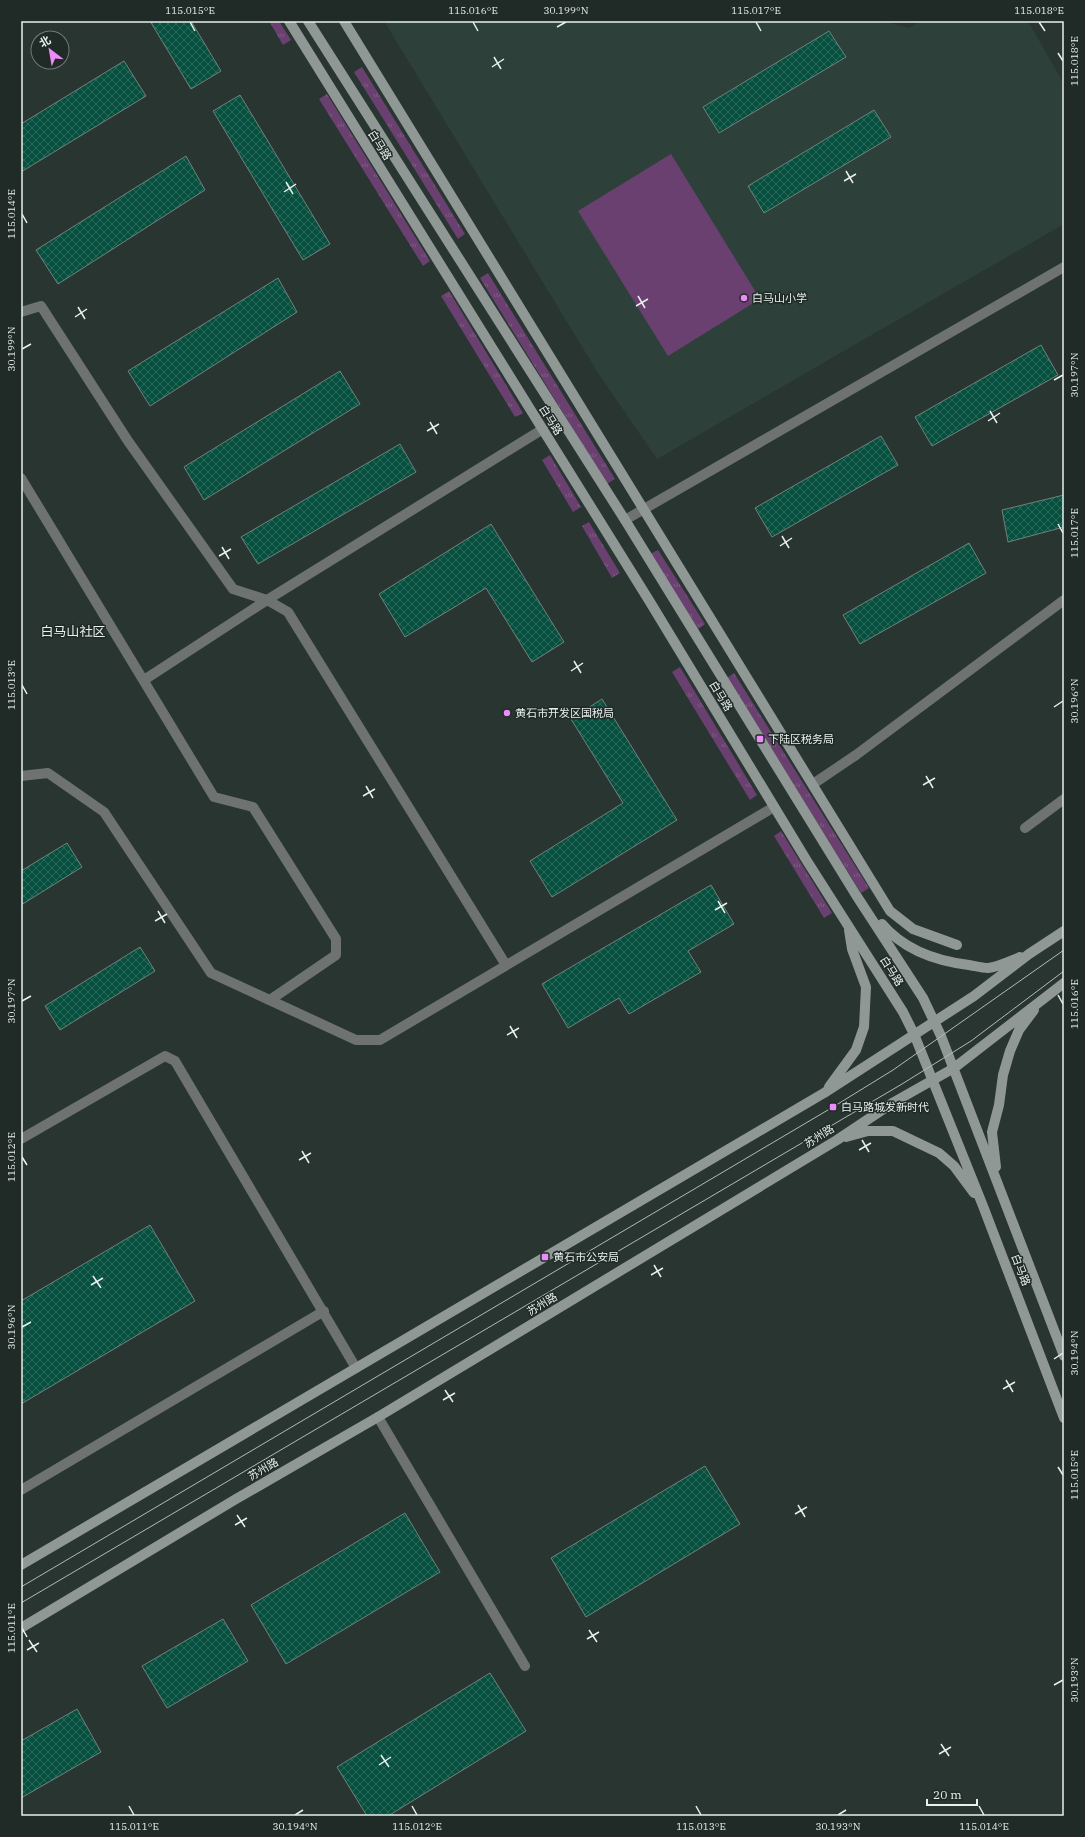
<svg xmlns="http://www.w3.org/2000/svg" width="1085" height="1837" font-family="'IBM Plex Serif','Noto Sans SC',serif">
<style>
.built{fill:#2d403a}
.grass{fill:url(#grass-tufts)}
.pitch{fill:#69406f}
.building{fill:url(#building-cross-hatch);stroke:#73807c}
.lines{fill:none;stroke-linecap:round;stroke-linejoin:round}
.street{stroke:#6e7371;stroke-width:10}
.secondary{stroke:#8f9895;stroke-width:10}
.tram{stroke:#b1b9b6;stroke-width:1}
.ticks{fill:none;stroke:#e8efec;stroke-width:1.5}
.poi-dot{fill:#ec8cfb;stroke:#202b27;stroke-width:1.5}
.labels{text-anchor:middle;stroke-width:3;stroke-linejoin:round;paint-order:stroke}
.street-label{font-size:11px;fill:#e8efec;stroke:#202b27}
.poi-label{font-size:11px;fill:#e8efec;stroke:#202b27;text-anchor:start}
.quarter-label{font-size:13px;fill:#e8efec;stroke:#202b27}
.neatline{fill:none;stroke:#e8efec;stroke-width:1.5}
.ticks-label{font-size:10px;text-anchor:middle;fill:#e8efec}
</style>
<defs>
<pattern id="grass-tufts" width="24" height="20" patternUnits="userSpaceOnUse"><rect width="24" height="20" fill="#69406f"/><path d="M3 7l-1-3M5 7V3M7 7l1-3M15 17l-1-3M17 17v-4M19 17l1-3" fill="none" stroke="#7e5c84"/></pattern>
<pattern id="building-cross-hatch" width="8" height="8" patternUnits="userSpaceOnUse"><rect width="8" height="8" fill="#07503f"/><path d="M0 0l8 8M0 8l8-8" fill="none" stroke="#2b6a5b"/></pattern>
</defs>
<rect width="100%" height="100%" fill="#293531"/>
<path class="built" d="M 384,21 L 883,21 L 909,28 L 921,21 L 1028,21 L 1064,84 L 1064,224 L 657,459 L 598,373 Z"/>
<path class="grass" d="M 269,21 L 279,21 L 291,40 L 283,45 Z
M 362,67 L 465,234 L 458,239 L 354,72 Z
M 327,94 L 430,261 L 423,266 L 319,99 Z
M 488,273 L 615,479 L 607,484 L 480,278 Z
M 449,291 L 523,413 L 515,417 L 441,296 Z
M 550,455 L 581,507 L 573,512 L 542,460 Z
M 589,522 L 620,573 L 612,578 L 582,526 Z
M 658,550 L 705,624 L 698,629 L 650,554 Z
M 680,667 L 757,795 L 750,800 L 672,672 Z
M 734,673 L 869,888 L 861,893 L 727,678 Z
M 781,831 L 832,913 L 824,918 L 774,836 Z"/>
<path class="pitch" d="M 671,154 L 760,299 L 668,356 L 578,211 Z"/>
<path class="building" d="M 150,21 L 191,21 L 221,71 L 191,89 Z
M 829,31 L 846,57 L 719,133 L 703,107 Z
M 124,61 L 146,96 L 21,172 L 21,124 Z
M 240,95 L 330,244 L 303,260 L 213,111 Z
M 874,110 L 891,137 L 764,213 L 748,186 Z
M 186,156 L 205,190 L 58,284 L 36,250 Z
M 278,278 L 297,312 L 150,406 L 128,371 Z
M 1041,345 L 1058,375 L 932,446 L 915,417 Z
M 340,371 L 360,404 L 204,500 L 184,467 Z
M 881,436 L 898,465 L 772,537 L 755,508 Z
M 400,444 L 416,472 L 258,564 L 241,537 Z
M 1064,495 L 1064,527 L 1008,542 L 1002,510 Z
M 491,524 L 564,642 L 532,662 L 486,588 L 405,637 L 379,594 Z
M 969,543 L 986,573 L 860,644 L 843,615 Z
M 602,699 L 677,820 L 552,897 L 530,861 L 623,803 L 571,719 Z
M 67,843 L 82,867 L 21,905 L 21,871 Z
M 711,885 L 734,924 L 688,951 L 701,972 L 629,1014 L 619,998 L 568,1028 L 542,984 Z
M 140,947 L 155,971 L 60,1030 L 45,1006 Z
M 150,1225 L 195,1301 L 21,1404 L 21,1301 Z
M 705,1466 L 740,1524 L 586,1617 L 551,1558 Z
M 405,1513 L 440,1572 L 286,1664 L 251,1605 Z
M 223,1619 L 248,1661 L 167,1708 L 142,1666 Z
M 490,1673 L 526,1731 L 388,1816 L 367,1816 L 337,1767 Z
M 77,1709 L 101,1752 L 21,1798 L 21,1741 Z"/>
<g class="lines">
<path class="street" d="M 21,312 L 41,306 L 128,441 L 233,589 L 267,600
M 21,478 L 214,797 L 253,807 L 336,939 L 336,955 L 270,1000
M 625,520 L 1064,267
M 144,680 L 267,600
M 21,776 L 48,773 L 104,812 L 211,973 L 356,1040 L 380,1040 L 774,807
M 813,784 L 856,755 L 1064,600
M 1025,828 L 1064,799
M 506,965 L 288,612 L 267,600 L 543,429
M 21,1139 L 165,1056 L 175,1061 L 356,1368
M 378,1417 L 525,1666
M 21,1490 L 324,1311"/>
<path class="secondary" d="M 289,21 L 650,602 L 807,861 L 903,1012 L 914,1034 L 983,1206 L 1064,1418
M 308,21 L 625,520 L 856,895 L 923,998 L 941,1036 L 1064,1356
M 344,21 L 890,911 L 913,929 L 957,945
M 882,924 C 904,950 936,961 969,965 C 975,966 982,968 988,968 C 998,967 1010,961 1020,957
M 829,1087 L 856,1050 L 864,1027 L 866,987 L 852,949 L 849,930
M 846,1137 L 868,1131 L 893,1131 L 939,1153 L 954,1166 L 974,1193
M 996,1167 L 992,1132 L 999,1105 L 1003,1075 L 1010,1051 L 1019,1030 L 1034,1010
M 21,1565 L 824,1093 L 974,996 L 1029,954 L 1064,931
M 21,1628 L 236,1499 L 378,1417 L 837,1140 L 894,1102 L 954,1068 L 1064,983"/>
<path class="tram" d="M 21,1587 L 833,1107 L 893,1070 L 1064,950
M 21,1603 L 902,1084 L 971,1041 L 1064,971"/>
</g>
<path class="ticks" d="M 190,22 L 195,31M 473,22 L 478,31M 756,22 L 761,31M 1039,22 L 1045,31M 557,27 L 566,22M 1058,53 L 1063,61M 494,57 L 501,69M 492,67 L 504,59M 846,171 L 853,183M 844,181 L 856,174M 286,182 L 293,194M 284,192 L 296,184M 22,214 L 27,223M 638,296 L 645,308M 636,306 L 648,299M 78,307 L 85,319M 75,317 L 87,309M 22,349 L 31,344M 1054,380 L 1063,375M 990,411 L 997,423M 988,421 L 1000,413M 430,422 L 437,434M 427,431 L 439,424M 1058,524 L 1063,533M 782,536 L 789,548M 780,546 L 792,538M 222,547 L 229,559M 219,556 L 231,549M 574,661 L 581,673M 571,671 L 583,663M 22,685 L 27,694M 1054,707 L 1063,701M 926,776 L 933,788M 923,785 L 935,778M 366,786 L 373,798M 363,796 L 375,789M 718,901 L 725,913M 715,910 L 727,903M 158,911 L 165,923M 155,921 L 167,914M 1058,995 L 1063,1004M 22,1001 L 31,996M 510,1026 L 517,1038M 507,1035 L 519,1028M 862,1140 L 869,1152M 859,1150 L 871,1143M 302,1151 L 309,1163M 22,1157 L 27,1165M 299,1160 L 311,1153M 654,1265 L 661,1277M 651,1275 L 663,1268M 93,1276 L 101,1288M 91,1285 L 103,1278M 22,1327 L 31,1322M 1054,1359 L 1063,1353M 1006,1380 L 1013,1392M 1003,1389 L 1015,1382M 445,1390 L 453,1402M 443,1400 L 455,1393M 1058,1467 L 1063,1475M 798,1505 L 805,1517M 795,1514 L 807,1507M 237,1515 L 245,1527M 235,1525 L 247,1518M 22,1628 L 27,1637M 589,1630 L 597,1642M 587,1639 L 599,1632M 29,1640 L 37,1652M 27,1650 L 39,1643M 1054,1685 L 1063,1680M 941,1744 L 949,1756M 939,1754 L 951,1747M 381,1755 L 389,1767M 379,1765 L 391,1757M 129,1806 L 134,1815M 412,1806 L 417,1815M 696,1806 L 701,1815M 979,1806 L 984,1815M 295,1815 L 303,1810M 838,1815 L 846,1810"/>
<g class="poi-dot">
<circle cx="744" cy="298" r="4"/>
<circle cx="507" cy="713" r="4"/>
<rect x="756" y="735" width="8" height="8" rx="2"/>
<rect x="829" y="1103" width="8" height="8" rx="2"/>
<rect x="541" y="1253" width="8" height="8" rx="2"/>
</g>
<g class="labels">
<g class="street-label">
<text transform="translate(380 145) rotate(58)" y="4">白马路</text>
<text transform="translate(551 420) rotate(58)" y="4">白马路</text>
<text transform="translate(721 696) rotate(59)" y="4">白马路</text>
<text transform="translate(892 971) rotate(58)" y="4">白马路</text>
<text transform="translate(819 1136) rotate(-32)" y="4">苏州路</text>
<text transform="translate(1021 1270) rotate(69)" y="4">白马路</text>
<text transform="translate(542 1304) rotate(-31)" y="4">苏州路</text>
<text transform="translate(263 1469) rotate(-30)" y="4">苏州路</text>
</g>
<g class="poi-label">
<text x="752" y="302">白马山小学</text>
<text x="515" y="717">黄石市开发区国税局</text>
<text x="768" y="743">下陆区税务局</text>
<text x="841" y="1111">白马路城发新时代</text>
<text x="553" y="1261">黄石市公安局</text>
</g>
<g class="quarter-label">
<text x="73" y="636">白马山社区</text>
</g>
</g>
<rect width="1085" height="1837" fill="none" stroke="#202b27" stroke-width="44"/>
<g transform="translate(50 50) rotate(329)"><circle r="19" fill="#202b27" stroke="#707976"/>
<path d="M0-3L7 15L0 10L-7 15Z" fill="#ec8cfb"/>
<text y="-6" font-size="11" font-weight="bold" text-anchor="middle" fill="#e8efec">北</text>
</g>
<path d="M927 1799v6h50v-6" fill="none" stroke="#e8efec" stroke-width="2"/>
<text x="933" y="1799" font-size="12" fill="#e8efec" stroke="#202b27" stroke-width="3" paint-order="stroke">20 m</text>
<rect x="22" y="22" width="1041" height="1793" class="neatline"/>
<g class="ticks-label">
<text x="190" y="14">115.015°E</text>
<text x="473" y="14">115.016°E</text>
<text x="566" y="14">30.199°N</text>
<text x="756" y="14">115.017°E</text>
<text x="1039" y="14">115.018°E</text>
<text transform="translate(1074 61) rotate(-90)" y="4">115.018°E</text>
<text transform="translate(11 214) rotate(-90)" y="4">115.014°E</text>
<text transform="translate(11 349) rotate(-90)" y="4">30.199°N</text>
<text transform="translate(1074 375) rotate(-90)" y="4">30.197°N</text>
<text transform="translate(1074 533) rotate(-90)" y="4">115.017°E</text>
<text transform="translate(11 685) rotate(-90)" y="4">115.013°E</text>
<text transform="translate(1074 701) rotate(-90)" y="4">30.196°N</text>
<text transform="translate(11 1001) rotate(-90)" y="4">30.197°N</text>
<text transform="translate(1074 1004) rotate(-90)" y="4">115.016°E</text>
<text transform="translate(11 1157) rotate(-90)" y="4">115.012°E</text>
<text transform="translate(11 1327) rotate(-90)" y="4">30.196°N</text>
<text transform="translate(1074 1353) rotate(-90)" y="4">30.194°N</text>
<text transform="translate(1074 1475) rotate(-90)" y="4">115.015°E</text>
<text transform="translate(11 1628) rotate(-90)" y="4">115.011°E</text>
<text transform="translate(1074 1680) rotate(-90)" y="4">30.193°N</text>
<text x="134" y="1830">115.011°E</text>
<text x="295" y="1830">30.194°N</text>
<text x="417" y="1830">115.012°E</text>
<text x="701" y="1830">115.013°E</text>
<text x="838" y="1830">30.193°N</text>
<text x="984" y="1830">115.014°E</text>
</g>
</svg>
